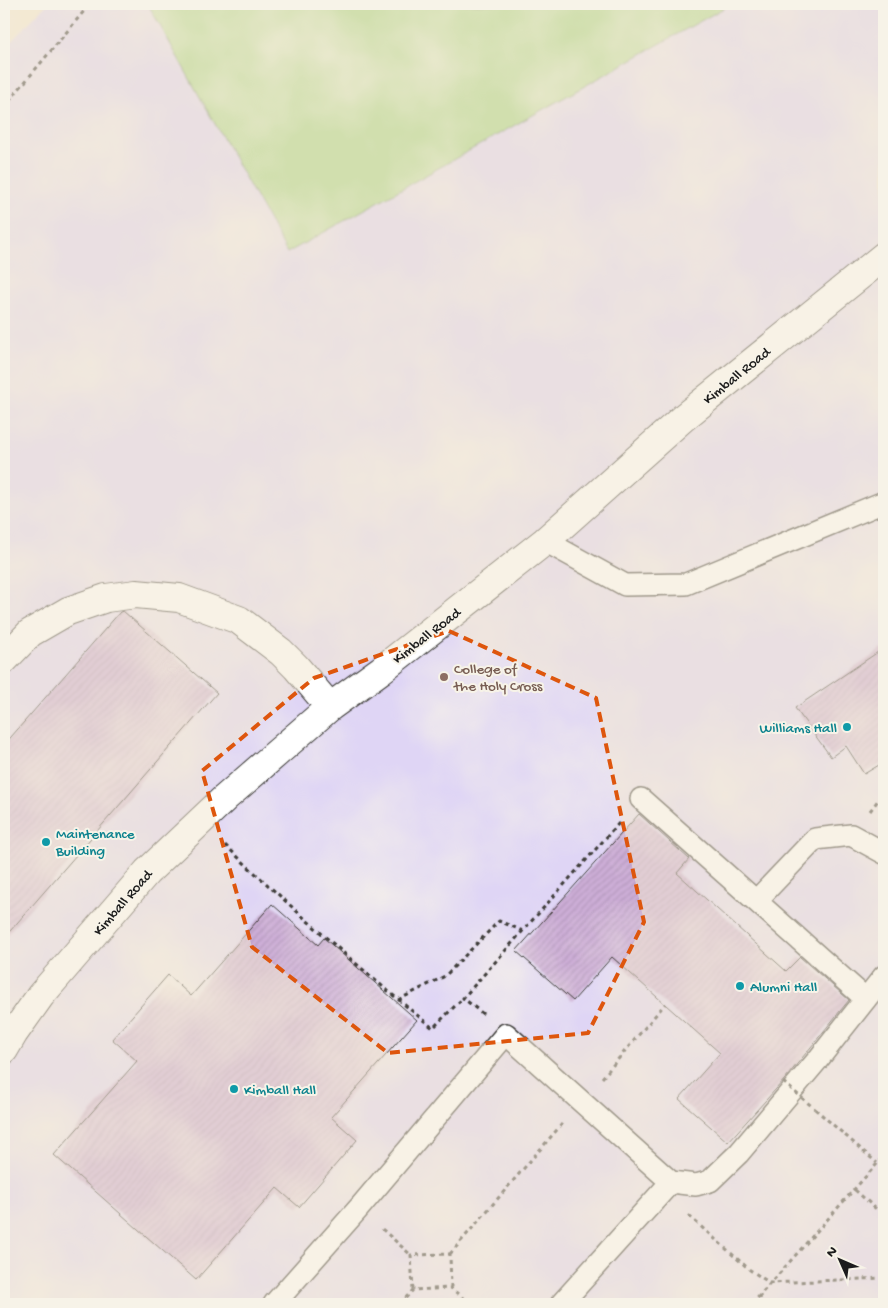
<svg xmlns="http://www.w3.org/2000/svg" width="888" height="1308" font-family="'Gochi Hand',sans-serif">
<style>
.built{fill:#dfd5f5}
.grass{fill:#a8d583;stroke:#627850}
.building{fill:url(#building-hatch)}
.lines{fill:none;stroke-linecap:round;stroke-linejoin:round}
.lane-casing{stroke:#3c3b37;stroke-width:24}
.street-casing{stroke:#3c3b37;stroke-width:30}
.path{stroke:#3c3b37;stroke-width:3;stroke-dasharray:4 4;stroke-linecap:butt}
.lane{stroke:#fff;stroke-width:21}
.street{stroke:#fff;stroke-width:28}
.path-bridge{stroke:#3c3b37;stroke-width:3;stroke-dasharray:4 4;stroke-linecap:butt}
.marked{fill:none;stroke:#de560d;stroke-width:4;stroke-dasharray:10 6;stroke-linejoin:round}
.education-dot{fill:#8d6e63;stroke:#f7f3e8;stroke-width:2}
.culture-dot{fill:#0f9aa8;stroke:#f7f3e8;stroke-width:2}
.labels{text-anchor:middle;stroke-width:4;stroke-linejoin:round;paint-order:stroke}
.street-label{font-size:15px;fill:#1c1c1c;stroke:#f7f3e8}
.education-label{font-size:15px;fill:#785e54;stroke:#f7f3e8;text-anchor:start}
.culture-label{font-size:15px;fill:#0d838f;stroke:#f7f3e8;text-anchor:start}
</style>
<defs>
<pattern id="building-hatch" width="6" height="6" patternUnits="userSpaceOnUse" patternTransform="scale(1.25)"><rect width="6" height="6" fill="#cdaed7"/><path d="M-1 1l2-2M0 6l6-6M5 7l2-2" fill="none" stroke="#af95b8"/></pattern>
</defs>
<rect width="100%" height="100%" fill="#f7f3e8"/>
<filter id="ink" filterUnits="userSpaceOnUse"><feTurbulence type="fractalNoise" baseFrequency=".02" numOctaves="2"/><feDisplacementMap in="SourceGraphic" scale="10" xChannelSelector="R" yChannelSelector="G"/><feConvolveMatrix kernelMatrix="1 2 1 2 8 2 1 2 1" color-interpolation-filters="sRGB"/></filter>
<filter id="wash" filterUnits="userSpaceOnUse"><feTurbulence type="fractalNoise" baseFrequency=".0096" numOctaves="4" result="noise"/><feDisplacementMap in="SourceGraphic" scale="20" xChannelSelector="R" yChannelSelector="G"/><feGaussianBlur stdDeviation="1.12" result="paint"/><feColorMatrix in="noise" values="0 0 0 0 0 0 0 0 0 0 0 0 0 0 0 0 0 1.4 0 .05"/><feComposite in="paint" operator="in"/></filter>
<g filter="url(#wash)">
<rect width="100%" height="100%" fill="#f3e8d1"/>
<path class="built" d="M 47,4 L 884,4 L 884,1304 L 4,1304 L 4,49 Z"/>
<path class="grass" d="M 148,4 L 731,4 L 287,253 Z"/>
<g id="blocks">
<path class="building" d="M 123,611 L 217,693 L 4,938 L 4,745 L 120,612 Z
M 884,648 L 884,762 L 864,774 L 846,746 L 831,757 L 795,708 Z
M 639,814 L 689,859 L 677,873 L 786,971 L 800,957 L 849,1000 L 785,1079 L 728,1142 L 679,1099 L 720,1053 L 612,957 L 573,1001 L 516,951 Z
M 272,904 L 318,945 L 324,938 L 417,1020 L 331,1117 L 357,1140 L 299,1207 L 277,1188 L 196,1280 L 54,1155 L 137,1061 L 112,1039 L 168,975 L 191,996 Z"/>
</g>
</g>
<g filter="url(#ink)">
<use href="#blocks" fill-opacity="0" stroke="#3c3b37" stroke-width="1"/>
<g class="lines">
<defs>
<path id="lane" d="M 545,541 L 625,585 L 686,584 L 884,502
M 641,799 L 756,901
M 866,999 L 756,901 L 815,839 L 851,835 L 884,853
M 274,1304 L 359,1208 L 506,1034 L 671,1182 L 696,1185 L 710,1181 L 739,1153 L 820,1057 L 884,976
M 561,1304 L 671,1182"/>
<path id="street" d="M 4,660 L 30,633 L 68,611 L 106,598 L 136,594 L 179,598 L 239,620 L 281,652 L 296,667 L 330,707
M 4,1050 L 14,1033 L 41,995 L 147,872 L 225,798 L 330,707 L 381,670 L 545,541 L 683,418 L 884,256"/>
</defs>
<use href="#lane" class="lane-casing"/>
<use href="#street" class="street-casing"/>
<path class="path" d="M 4,107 L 90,4
M 870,811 L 884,792
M 225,845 C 292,908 361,970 433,1028 L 463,998
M 398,1000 L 445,976 L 499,921 L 523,931
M 483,1014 L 463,998 L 620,822
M 602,1078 L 665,1004
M 815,1109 L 877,1163
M 855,1190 L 884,1216
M 689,1216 L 750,1270 L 770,1283 L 884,1278
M 382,1229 L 411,1255
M 450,1254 L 562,1124
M 451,1288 L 450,1254 L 411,1255 L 413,1290 L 451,1288 L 470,1304
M 760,1295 L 761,1304
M 400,1304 L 413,1290
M 752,1304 L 884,1156"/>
<use href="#lane" class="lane"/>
<use href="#street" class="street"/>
<path class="path-bridge" d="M 783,1082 L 815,1109"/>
</g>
</g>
<path d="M0 0H888V1308H0ZM 449,631 L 596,698 L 644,922 L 588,1033 L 388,1053 L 252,947 L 202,771 L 314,678 Z" fill="#f3e8d1" fill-opacity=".55" fill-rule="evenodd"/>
<path class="marked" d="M 449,631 L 596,698 L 644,922 L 588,1033 L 388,1053 L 252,947 L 202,771 L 314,678 Z"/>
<circle class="education-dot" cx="444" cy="677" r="5"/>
<g class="culture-dot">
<circle cx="847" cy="727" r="5"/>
<circle cx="46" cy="842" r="5"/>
<circle cx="740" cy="986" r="5"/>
<circle cx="234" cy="1089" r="5"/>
</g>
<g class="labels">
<g class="street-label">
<text transform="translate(736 375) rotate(-39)" y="5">Kimball Road</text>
<text transform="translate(426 635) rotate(-38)" y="5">Kimball Road</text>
<text transform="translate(122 902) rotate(-49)" y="5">Kimball Road</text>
</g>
<g class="education-label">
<text x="454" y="673">College of<tspan x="454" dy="17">the Holy Cross</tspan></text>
</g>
<g class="culture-label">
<text x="837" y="732" text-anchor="end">Williams Hall</text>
<text x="56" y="838">Maintenance<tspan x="56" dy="17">Building</tspan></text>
<text x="750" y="991">Alumni Hall</text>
<text x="244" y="1094">Kimball Hall</text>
</g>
</g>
<rect width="888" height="1308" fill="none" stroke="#f7f3e8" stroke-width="20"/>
<g transform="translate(840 1260) rotate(315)" stroke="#f7f3e8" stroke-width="4" paint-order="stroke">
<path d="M0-4L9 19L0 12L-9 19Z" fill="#1c1c1c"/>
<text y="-8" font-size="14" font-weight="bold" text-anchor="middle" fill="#1c1c1c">N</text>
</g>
</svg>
